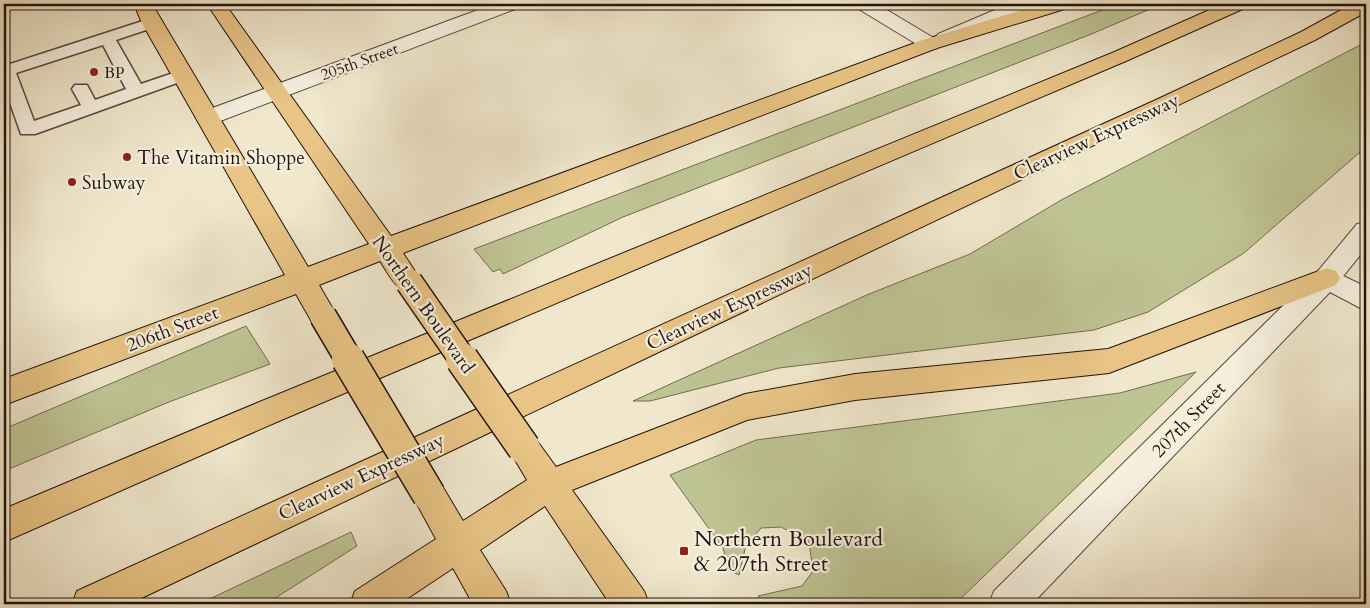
<svg xmlns="http://www.w3.org/2000/svg" width="1370" height="608" font-family="Cardo,serif">
<style>
.green{fill:#bfc494;stroke:#726c50}
.lines{fill:none;stroke-linecap:round;stroke-linejoin:round}
.service-casing{stroke:#57483c;stroke-width:3}
.minor-casing{stroke:#57483c;stroke-width:2}
.tertiary-casing{stroke:#57483c;stroke-width:2}
.primary-casing{stroke:#24130c;stroke-width:2}
.motorway-casing{stroke:#24130c;stroke-width:2}
.service{fill:#f5efde;fill-rule:evenodd}
.minor{fill:#f5efde;fill-rule:evenodd}
.tertiary{fill:#f5efde;fill-rule:evenodd}
.primary{fill:#e8c486;fill-rule:evenodd}
.motorway{fill:#e8c486;fill-rule:evenodd}
.primary-bridge-far1-casing{stroke:#24130c;stroke-width:29;stroke-linecap:butt}
.primary-bridge-casing{stroke:#24130c;stroke-width:35;stroke-linecap:butt}
.primary-bridge-far1{stroke:#e8c486;stroke-width:26}
.primary-bridge{stroke:#e8c486;stroke-width:32}
.poi-dot{fill:#8f2418;stroke:#f5efde;stroke-width:2}
.labels{text-anchor:middle;stroke-width:4.5;stroke-linejoin:round;paint-order:stroke}
.far-street-label{font-size:16px;fill:#24130c;stroke:#f5efde}
.far-poi-label{font-size:16px;fill:#24130c;stroke:#f5efde;text-anchor:start}
.street-label{font-size:19px;fill:#24130c;stroke:#f5efde}
.poi-label{font-size:19px;fill:#24130c;stroke:#f5efde;text-anchor:start}
.near-poi-label{font-size:22px;fill:#24130c;stroke:#f5efde;text-anchor:start}
</style>
<rect width="100%" height="100%" fill="#f0e7cc"/>
<filter id="stains"><feTurbulence type="fractalNoise" baseFrequency=".004" numOctaves="4"/><feColorMatrix values="0 0 0 0 .2 0 0 0 0 .09 0 0 0 0 .02 0 0 0 .5 -.17"/></filter>
<radialGradient id="worn" r=".72"><stop offset=".6" stop-color="#630" stop-opacity="0"/><stop offset="1" stop-color="#630" stop-opacity=".3"/></radialGradient>
<path class="green" d="M 1118,4 L 1162,4 L 1089,35 L 623,217 L 503,274 L 500,269 L 493,272 L 474,249 Z
M 1366,42 L 1366,147 L 1244,253 L 1148,312 L 1094,330 L 779,368 L 650,401 L 633,401 L 869,294 L 970,254 L 1063,199 Z
M 246,326 L 270,364 L 169,402 L 4,471 L 4,429 Z
M 1196,372 L 955,604 L 765,604 L 758,596 L 802,586 L 813,571 L 809,542 L 781,527 L 761,528 L 746,545 L 739,575 L 729,570 L 723,548 L 670,475 L 756,440 L 1120,393 Z
M 351,532 L 357,546 L 266,604 L 199,604 Z"/>
<g class="lines">
<defs>
<path id="service" d="M 152,18 L 158,20 L 160,23 L 158,26 L 116,40 L 141,84 L 182,70 L 188,71 L 191,75 L 188,79 L 35,134 L 21,134 L 4,86 L 4,66 ZM 103,45 L 126,89 L 95,100 L 87,85 L 75,85 L 72,89 L 81,105 L 34,121 L 16,73 Z"/>
<path id="minor" d="M 494,4 L 520,4 L 518,8 L 215,123 L 207,125 L 199,123 L 196,118 L 199,113 Z
M 855,4 L 877,4 L 937,40 L 940,44 L 937,48 L 930,50 L 923,48 L 857,8 Z
M 1327,268 L 1366,287 L 1366,311 L 1330,292 L 1032,604 L 989,604 L 994,591 L 1318,271 Z"/>
<path id="tertiary" d="M 1009,4 L 1033,4 L 1031,8 L 952,42 L 938,42 L 935,38 L 938,34 Z
M 1366,222 L 1366,248 L 1336,285 L 1327,288 L 1318,285 L 1314,278 L 1318,271 L 1357,224 Z"/>
<path id="primary" d="M 134,4 L 152,4 L 308,267 L 369,244 L 207,4 L 225,4 L 391,236 L 923,40 L 930,38 L 937,40 L 940,44 L 937,48 L 403,253 L 422,282 L 418,289 C 397,296 391,277 380,261 L 319,285 L 337,316 L 333,324 L 323,327 L 313,324 L 296,294 L 4,405 L 4,379 L 285,275 L 142,23 Z
M 1327,268 L 1336,271 L 1340,278 L 1336,285 L 1109,373 L 855,400 L 747,420 L 572,490 L 644,591 L 649,604 L 610,604 L 545,506 L 480,550 L 506,591 L 511,604 L 473,604 L 453,568 L 399,604 L 350,604 L 355,591 L 436,539 L 412,495 L 417,484 L 429,479 L 441,484 L 463,521 L 527,480 L 508,448 L 513,438 L 524,434 L 535,438 L 556,467 L 745,394 L 855,374 L 1108,349 Z"/>
<path id="motorway" d="M 1042,4 L 1070,4 L 1068,8 L 937,48 L 930,50 L 923,48 L 920,44 L 923,40 Z
M 1223,4 L 1247,4 L 1245,8 L 1126,61 L 279,421 L 4,542 L 4,509 L 257,403 L 1112,53 Z
M 1352,4 L 1366,4 L 1366,12 L 1315,40 L 129,604 L 72,604 L 77,591 L 1158,99 L 1301,32 Z"/>
</defs>
<use href="#service" class="service-casing"/>
<use href="#minor" class="minor-casing"/>
<use href="#tertiary" class="tertiary-casing"/>
<use href="#primary" class="primary-casing"/>
<use href="#motorway" class="motorway-casing"/>
<use href="#service" class="service"/>
<use href="#minor" class="minor"/>
<use href="#tertiary" class="tertiary"/>
<use href="#primary" class="primary"/>
<use href="#motorway" class="motorway"/>
<defs>
<path id="primary-bridge-far1" d="M 409,282 L 463,360
M 323,316 L 349,360"/>
<path id="primary-bridge" d="M 348,359 L 429,495
M 462,359 L 524,448"/>
</defs>
<use href="#primary-bridge-far1" class="primary-bridge-far1-casing"/>
<use href="#primary-bridge" class="primary-bridge-casing"/>
<use href="#primary-bridge-far1" class="primary-bridge-far1"/>
<use href="#primary-bridge" class="primary-bridge"/>
</g>
<g class="poi-dot">
<circle cx="94" cy="72" r="5"/>
<circle cx="127" cy="157" r="5"/>
<circle cx="72" cy="182" r="5"/>
<rect x="679" y="546" width="10" height="10" rx="2.5"/>
</g>
<g class="labels">
<g class="far-street-label">
<text transform="translate(359 61) rotate(-20)" y="6">205th Street</text>
</g>
<g class="far-poi-label">
<text x="104" y="78">BP</text>
</g>
<g class="street-label">
<text transform="translate(1096 136) rotate(-25)" y="7">Clearview Expressway</text>
<text transform="translate(424 304) rotate(55)" y="7">Northern Boulevard</text>
<text transform="translate(729 306) rotate(-25)" y="7">Clearview Expressway</text>
<text transform="translate(172 328) rotate(-21)" y="7">206th Street</text>
<text transform="translate(1188 419) rotate(-46)" y="7">207th Street</text>
<text transform="translate(361 476) rotate(-25)" y="7">Clearview Expressway</text>
</g>
<g class="poi-label">
<text x="137" y="164">The Vitamin Shoppe</text>
<text x="82" y="189">Subway</text>
</g>
<g class="near-poi-label">
<text x="694" y="546">Northern Boulevard<tspan x="694" dy="25">&amp; 207th Street</tspan></text>
</g>
</g>
<rect width="1370" height="608" fill="none" stroke="#f0e7cc" stroke-width="20"/>
<rect x="5" y="5" width="1360" height="598" fill="none" stroke="#24130c" stroke-width="2.5"/>
<rect x="10" y="10" width="1350" height="588" fill="none" stroke="#24130c"/>
<rect width="100%" height="100%" filter="url(#stains)"/>
<rect width="100%" height="100%" fill="url(#worn)"/>
</svg>
